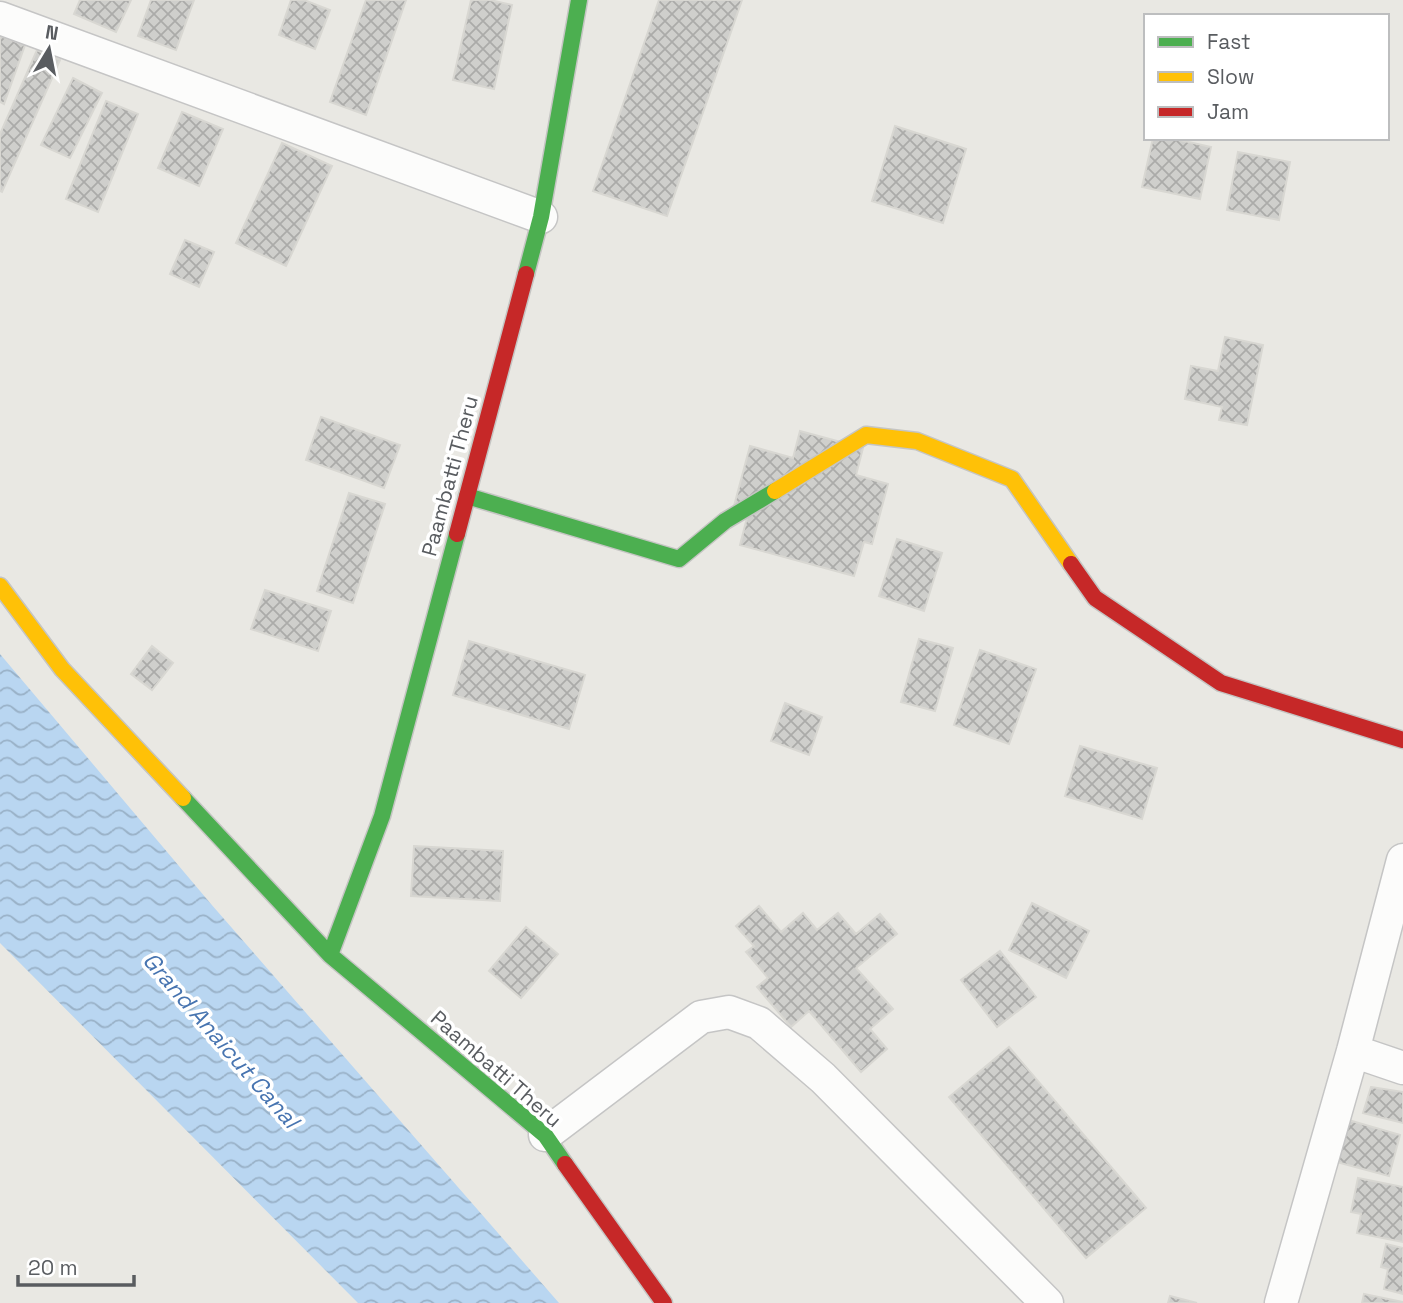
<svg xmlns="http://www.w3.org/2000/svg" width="1403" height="1303" font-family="'Space Grotesk',sans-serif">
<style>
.water{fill:url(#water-waves)}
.building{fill:url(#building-cross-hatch);stroke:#d8d7d2;stroke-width:2}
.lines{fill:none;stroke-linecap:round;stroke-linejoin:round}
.street-casing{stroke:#c5c5c5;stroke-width:35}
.fast-casing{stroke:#c5c5c3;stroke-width:19}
.slow-casing{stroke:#c5c5c3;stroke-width:19}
.jam-casing{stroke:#c5c5c3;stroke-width:19}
.street{stroke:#fcfcfb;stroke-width:32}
.fast{stroke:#4caf50;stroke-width:16}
.slow{stroke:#ffc107;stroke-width:16}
.jam{stroke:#c62828;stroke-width:16}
.labels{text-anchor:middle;stroke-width:7;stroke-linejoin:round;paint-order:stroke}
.street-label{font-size:21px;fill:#595c60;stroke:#fff}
.water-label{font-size:23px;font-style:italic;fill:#4774b0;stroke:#fff}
</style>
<defs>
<pattern id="water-waves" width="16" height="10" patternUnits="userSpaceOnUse" patternTransform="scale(1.75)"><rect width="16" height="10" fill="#b9d6f1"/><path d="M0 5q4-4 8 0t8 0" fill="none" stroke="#99b1c7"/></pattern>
<pattern id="building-cross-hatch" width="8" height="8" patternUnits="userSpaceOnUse" patternTransform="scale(1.75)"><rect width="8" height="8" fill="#cfcfcc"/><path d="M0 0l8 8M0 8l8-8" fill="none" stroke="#ababa9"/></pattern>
</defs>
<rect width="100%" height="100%" fill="#e9e8e3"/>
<path class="water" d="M 0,654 L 211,904 L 559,1303 L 358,1303 L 0,943 Z"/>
<path class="building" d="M 80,0 L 131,0 L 116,32 L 74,14 Z
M 151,0 L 194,0 L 176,50 L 138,36 Z
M 291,0 L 304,0 L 330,10 L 315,49 L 279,35 Z
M 366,0 L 406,0 L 366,115 L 330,102 Z
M 471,0 L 490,0 L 512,5 L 494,89 L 453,80 Z
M 659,0 L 742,0 L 667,216 L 593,191 Z
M 0,36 L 25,45 L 4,104 L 0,102 Z
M 37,50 L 60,60 L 2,192 L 0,191 L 0,134 Z
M 73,78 L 102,93 L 70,158 L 41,145 Z
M 106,101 L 138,114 L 98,212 L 66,199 Z
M 182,112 L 223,129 L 199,186 L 158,168 Z
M 895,126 L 966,149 L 943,223 L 872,201 Z
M 1153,138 L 1171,138 L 1211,147 L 1200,199 L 1142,187 Z
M 282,143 L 332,166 L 286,266 L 236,243 Z
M 1238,152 L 1290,162 L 1279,220 L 1227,210 Z
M 185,240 L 214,252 L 199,287 L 170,274 Z
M 1225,337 L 1263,345 L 1247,425 L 1219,420 L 1222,407 L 1185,399 L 1191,366 L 1218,371 Z
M 321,417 L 400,445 L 384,488 L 306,460 Z
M 800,431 L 863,448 L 856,475 L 888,484 L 872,544 L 864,542 L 854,576 L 740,545 L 749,510 L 734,506 L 750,446 L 793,458 Z
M 349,493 L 385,504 L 353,603 L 317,591 Z
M 897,539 L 942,553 L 924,611 L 879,596 Z
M 265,590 L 331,611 L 318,651 L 251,629 Z
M 919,639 L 953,648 L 935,711 L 901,702 Z
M 469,641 L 585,675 L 569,729 L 453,695 Z
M 152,646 L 173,663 L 152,690 L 131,674 Z
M 980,650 L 1036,669 L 1009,744 L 954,725 Z
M 785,703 L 822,717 L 809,755 L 771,741 Z
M 1080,746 L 1157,768 L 1142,819 L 1065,796 Z
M 414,846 L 503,851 L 500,901 L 411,896 Z
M 1032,903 L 1089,931 L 1066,978 L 1009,950 Z
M 759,906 L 781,932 L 803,913 L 817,930 L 838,913 L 856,934 L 880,914 L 897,934 L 856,968 L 893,1009 L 870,1029 L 887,1049 L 861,1072 L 809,1011 L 791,1027 L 757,987 L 768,978 L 746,952 L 754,946 L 736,926 Z
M 526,927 L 558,954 L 521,998 L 489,971 Z
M 1000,951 L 1036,997 L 997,1027 L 961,980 Z
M 1009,1047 L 1146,1208 L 1086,1258 L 949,1097 Z
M 1371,1087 L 1403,1092 L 1403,1123 L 1363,1113 Z
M 1345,1119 L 1400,1135 L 1389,1176 L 1333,1161 Z
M 1358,1178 L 1403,1187 L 1403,1242 L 1357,1233 L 1361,1214 L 1351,1212 Z
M 1386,1244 L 1403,1248 L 1403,1294 L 1384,1289 L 1388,1269 L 1381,1267 Z
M 1364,1294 L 1403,1302 L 1403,1303 L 1362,1303 Z
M 1170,1296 L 1197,1303 L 1168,1303 Z"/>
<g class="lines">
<defs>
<path id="street" d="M 0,18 L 541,217
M 1353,1051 L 1403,1068
M 545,1135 L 701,1017 L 729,1012 L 759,1023 L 823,1078 L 1047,1303
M 1281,1303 L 1353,1051 L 1403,860"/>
<path id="fast" d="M 526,274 L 541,217 L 579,0
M 467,496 L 679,559 L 725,521 L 775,491
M 183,798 L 330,955 L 545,1135 L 565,1164
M 330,955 L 382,816 L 457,534"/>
<path id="slow" d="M 775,491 L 866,435 L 917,441 L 1012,479 L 1071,564
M 0,586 L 62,669 L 183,798"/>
<path id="jam" d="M 457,534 L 526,274
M 1071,564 L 1095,598 L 1221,683 L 1403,740
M 565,1164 L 664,1303"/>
</defs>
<use href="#street" class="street-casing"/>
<use href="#fast" class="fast-casing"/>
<use href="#slow" class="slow-casing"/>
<use href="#jam" class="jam-casing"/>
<use href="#street" class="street"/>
<use href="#fast" class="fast"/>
<use href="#slow" class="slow"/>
<use href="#jam" class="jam"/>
</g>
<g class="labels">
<g class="street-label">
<text transform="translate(450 476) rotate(-75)" y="7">Paambatti Theru</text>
<text transform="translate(496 1069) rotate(41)" y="7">Paambatti Theru</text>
</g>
<g class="water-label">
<text transform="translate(221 1040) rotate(49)" y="8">Grand Anaicut Canal</text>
</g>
</g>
<rect x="1144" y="14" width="245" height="126" fill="#ffffff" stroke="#bdbebf" stroke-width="2"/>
<rect x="1158" y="37" width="35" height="10" fill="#4caf50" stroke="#bdbebf" stroke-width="2"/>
<text x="1207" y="49" font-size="21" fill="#595c60">Fast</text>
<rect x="1158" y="72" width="35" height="10" fill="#ffc107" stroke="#bdbebf" stroke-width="2"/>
<text x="1207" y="84" font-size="21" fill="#595c60">Slow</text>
<rect x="1158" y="107" width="35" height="10" fill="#c62828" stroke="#bdbebf" stroke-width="2"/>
<text x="1207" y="119" font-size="21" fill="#595c60">Jam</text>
<g transform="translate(49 49) rotate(10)" stroke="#ffffff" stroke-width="5" paint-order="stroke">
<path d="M0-5L12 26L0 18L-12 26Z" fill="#595c60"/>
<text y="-10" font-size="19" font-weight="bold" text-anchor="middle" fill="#595c60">N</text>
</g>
<path d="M18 1275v10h116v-10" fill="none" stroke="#595c60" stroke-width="3.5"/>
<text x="28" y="1275" font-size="21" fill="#595c60" stroke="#ffffff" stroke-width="5" paint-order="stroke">20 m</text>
</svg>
